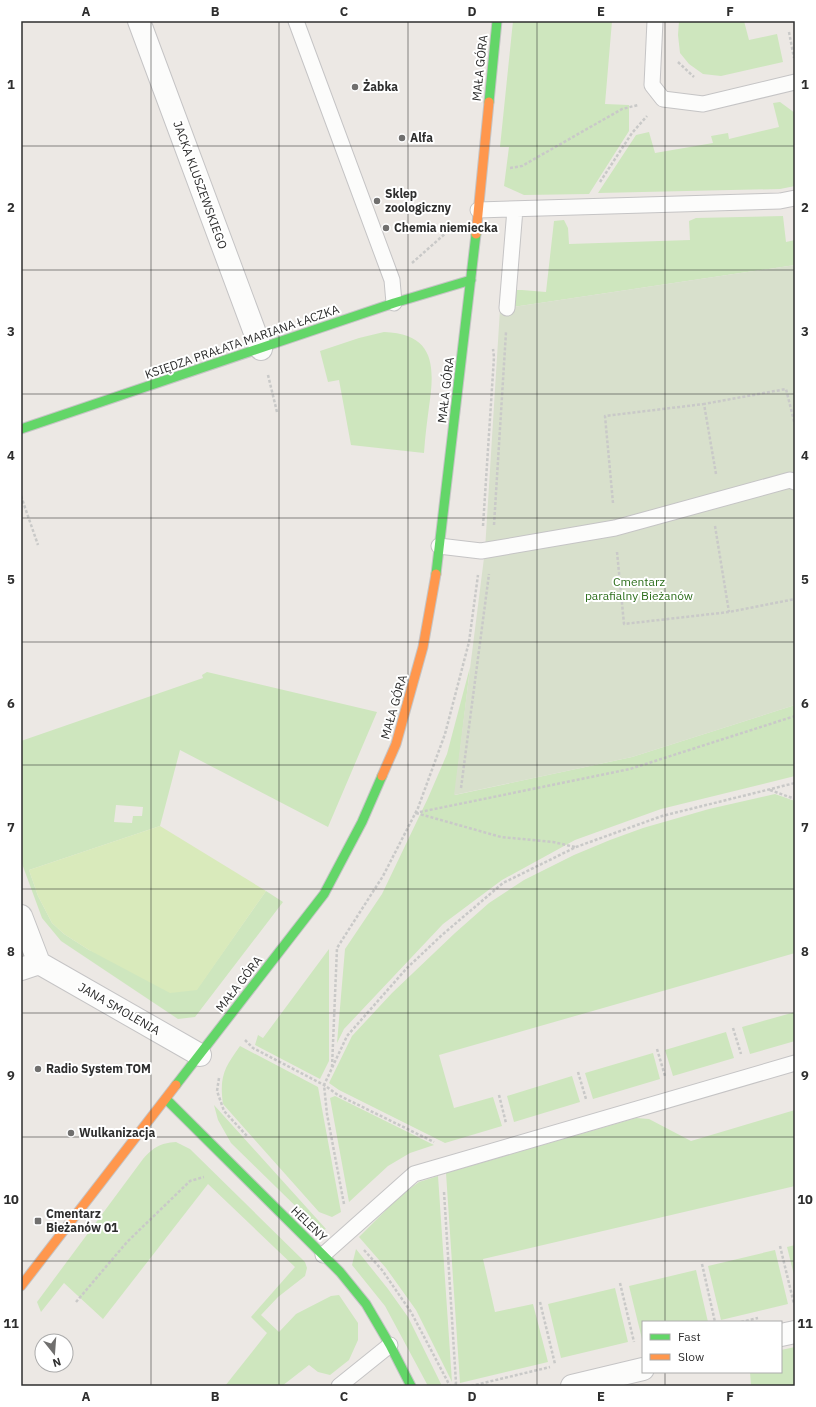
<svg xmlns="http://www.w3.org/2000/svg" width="816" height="1407" font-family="'IBM Plex Sans',sans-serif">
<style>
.green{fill:#cee6be;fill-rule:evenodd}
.cemetery{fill:#d8e0cc}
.pitch{fill:#d9eabb}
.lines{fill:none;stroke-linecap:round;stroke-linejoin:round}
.lane-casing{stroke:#c5c4c5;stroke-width:17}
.street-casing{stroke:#c5c4c5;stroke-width:24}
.fast-casing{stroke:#c5c4c5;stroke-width:11}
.slow-casing{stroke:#c5c4c5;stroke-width:11}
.path{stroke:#c9c9c8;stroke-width:2.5;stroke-dasharray:3 2;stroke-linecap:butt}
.lane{stroke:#fcfcfb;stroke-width:15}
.street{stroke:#fcfcfb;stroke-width:22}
.fast{stroke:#63d668;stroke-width:9}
.slow{stroke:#ff974d;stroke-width:9}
.grid{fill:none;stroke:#2e2e2e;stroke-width:1;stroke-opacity:0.55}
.poi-dot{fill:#706f6e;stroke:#fff;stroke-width:1.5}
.labels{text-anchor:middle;stroke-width:4;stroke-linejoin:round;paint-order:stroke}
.street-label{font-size:12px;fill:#2e2e2e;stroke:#fff}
.poi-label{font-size:12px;font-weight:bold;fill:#2e2e2e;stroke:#fff;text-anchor:start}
.park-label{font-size:12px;fill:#2c6e1b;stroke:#fff}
.neatline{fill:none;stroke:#2e2e2e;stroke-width:1.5}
.grid-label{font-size:13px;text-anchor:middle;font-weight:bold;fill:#2e2e2e}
</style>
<rect width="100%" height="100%" fill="#ece8e4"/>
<path class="green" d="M 513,21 L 612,21 L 605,104 L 629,105 L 629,131 L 589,194 L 524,195 L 504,186 L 509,147 L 500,147 Z
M 679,21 L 744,21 L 749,40 L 777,34 L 783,62 L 721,76 L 703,74 L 689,64 L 680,53 L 678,35 Z
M 780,102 L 795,113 L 795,186 L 780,189 L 598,193 L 636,135 L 649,132 L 655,153 L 713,143 L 711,136 L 728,133 L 729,139 L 779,127 L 773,103 Z
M 783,216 L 786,242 L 795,240 L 795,265 L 513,307 L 514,290 L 522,290 L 546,292 L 554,221 L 564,220 L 568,228 L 569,244 L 690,240 L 689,221 L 696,218 Z
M 384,332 C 435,334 435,366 429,407 C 427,422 425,437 424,453 L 351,445 L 339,380 L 328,382 L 320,351 L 359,338 Z
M 470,667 L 455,795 L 632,757 L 795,705 L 795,776 L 661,809 L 575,840 L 502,880 L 443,924 L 344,1029 L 337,1043 L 345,949 L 382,894 L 428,798 L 447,754 Z
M 207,672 L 377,712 L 328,827 L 180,750 L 160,826 L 29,870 L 38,896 L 52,923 L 64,934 L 89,950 L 197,989 L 266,891 L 283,902 L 195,1017 L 178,1019 L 61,941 L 42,918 L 21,861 L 21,741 L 203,678 L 202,675 ZM 116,805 L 143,807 L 142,816 L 133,816 L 132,823 L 114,822 Z
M 775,794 L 795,801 L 795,953 L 439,1055 L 454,1108 L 493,1097 L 502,1126 L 445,1143 L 339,1090 L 329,1083 L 352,1036 L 392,993 L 455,933 L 489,903 L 524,880 L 574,855 L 610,840 L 643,828 L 709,809 Z
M 329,949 L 329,1061 L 320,1079 L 255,1045 L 258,1035 L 263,1038 Z
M 795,1012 L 795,1041 L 750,1054 L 742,1027 Z
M 726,1032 L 734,1058 L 673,1076 L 665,1050 Z
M 240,1046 L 318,1087 L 341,1212 L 332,1217 L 319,1212 L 223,1104 C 219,1076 225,1067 240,1046 Z
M 653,1053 L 660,1079 L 593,1099 L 585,1073 Z
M 572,1076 L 580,1102 L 514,1122 L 507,1096 Z
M 335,1096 L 434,1145 L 410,1153 L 388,1166 L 349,1202 L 330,1098 Z
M 214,1105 L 326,1229 L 321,1231 L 231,1143 L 218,1120 Z
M 795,1110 L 795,1186 L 483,1259 L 495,1312 L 533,1304 L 548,1362 L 460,1383 L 446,1173 L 636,1118 L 649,1119 L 691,1141 Z
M 176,1142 L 190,1149 L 305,1262 L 307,1268 L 305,1276 L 278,1297 L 261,1315 L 279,1332 L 296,1314 L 331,1296 L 339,1295 L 358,1323 L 358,1340 L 349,1360 L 330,1375 L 318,1372 L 309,1365 L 282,1386 L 225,1386 L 267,1333 L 251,1317 L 295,1267 L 208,1184 L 103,1319 L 64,1283 L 41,1312 L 37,1302 L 143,1159 C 154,1147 160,1143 176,1142 Z
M 438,1176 L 452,1382 L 416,1310 L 386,1268 L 359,1237 L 401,1195 L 419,1182 Z
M 795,1245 L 795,1279 L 787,1247 Z
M 356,1249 L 388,1289 L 408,1317 L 442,1386 L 428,1386 L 385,1306 L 352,1265 Z
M 775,1250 L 788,1304 L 721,1320 L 708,1266 Z
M 696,1270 L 708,1322 L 643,1322 L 642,1339 L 629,1286 Z
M 615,1288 L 628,1342 L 561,1358 L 548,1304 Z
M 795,1347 L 795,1386 L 748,1386 L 751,1385 L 750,1372 L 781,1372 L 781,1350 Z"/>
<path class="cemetery" d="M 795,265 L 795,705 L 632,757 L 454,795 L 485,550 L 500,309 Z"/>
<path class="pitch" d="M 160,826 L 266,891 L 197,990 L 170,993 L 89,950 L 64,934 L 52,923 L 38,896 L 29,870 Z"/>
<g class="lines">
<defs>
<path id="lane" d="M 296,21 L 392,280 L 394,303
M 655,21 L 652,85 L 663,99 L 703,104 L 795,82
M 478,210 L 780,201 L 795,198
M 507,308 L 515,209
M 439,546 L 481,551 L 615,528 L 790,480 L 795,482
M 323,1255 L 414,1174 L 795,1063
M 339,1386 L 390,1345"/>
<path id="street" d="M 139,21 L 261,349
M 21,916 L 39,963 L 200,1055
M 21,969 L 39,963
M 781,1335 L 795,1332
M 572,1386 L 643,1369"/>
<path id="fast" d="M 489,102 L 497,21
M 21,429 L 394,303 L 471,280
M 436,574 L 476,234
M 176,1085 L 324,894 L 362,822 L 382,776
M 166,1099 L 340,1272 L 366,1304 L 390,1345 L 411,1386"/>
<path id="slow" d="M 476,234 L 489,102
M 382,776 L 396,744 L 423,647 L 436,574
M 21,1286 L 176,1085"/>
</defs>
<use href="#lane" class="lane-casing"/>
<use href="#street" class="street-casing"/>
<use href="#fast" class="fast-casing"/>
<use href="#slow" class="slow-casing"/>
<path class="path" d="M 789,32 L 794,58
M 678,62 L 694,77
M 510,168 L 522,166 L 622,109 L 638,105
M 600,182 L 632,133 L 647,116
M 412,263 L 447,232
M 268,375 L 277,412
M 716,474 L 704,404 L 786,389 L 795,425
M 21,496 L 38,545
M 613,503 L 605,416 L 704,404
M 494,525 L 506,332
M 483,526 L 494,357 L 493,349
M 715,526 L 729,612
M 617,552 L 624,624 L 729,612 L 795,599
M 461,788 L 489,574
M 770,790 L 795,799
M 415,813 L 630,769 L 795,716
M 416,813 L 501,837 L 553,842 L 575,847
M 733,1028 L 741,1054
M 245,1040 L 253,1048 L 324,1085 L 338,1095 L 434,1142
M 657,1049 L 665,1076
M 332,1067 L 337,948 L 383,876 L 418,808 L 445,734 L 469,642 L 478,575
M 578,1072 L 586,1099
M 219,1078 L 217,1091 L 224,1111 L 247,1136
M 499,1095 L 506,1123
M 444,1192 L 456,1383 L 455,1386
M 344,1204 L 327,1114 L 324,1085 L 347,1036 L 407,968 L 442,935 L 503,883 L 576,847 L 662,816 L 795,783
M 780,1246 L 794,1304
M 364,1250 L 382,1270 L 411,1312 L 450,1386
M 702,1264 L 715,1322
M 620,1283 L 634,1342
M 76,1302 L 127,1242 L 190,1181 L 204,1177
M 540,1302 L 555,1364
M 741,1322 L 758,1318
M 471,1386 L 550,1367"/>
<use href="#lane" class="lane"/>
<use href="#street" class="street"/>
<use href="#fast" class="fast"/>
<use href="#slow" class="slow"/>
</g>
<path class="grid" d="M 151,21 L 151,1386M 279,21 L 279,1386M 408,21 L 408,1386M 537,21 L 537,1386M 665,21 L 665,1322M 21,146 L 795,146M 21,270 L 795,270M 21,394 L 795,394M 21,518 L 795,518M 21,642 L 795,642M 21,765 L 795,765M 21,889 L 795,889M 21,1013 L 795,1013M 21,1137 L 795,1137M 21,1261 L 795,1261M 665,1372 L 665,1386"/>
<g class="poi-dot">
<circle cx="355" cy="87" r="4"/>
<circle cx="402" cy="138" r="4"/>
<circle cx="377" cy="201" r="4"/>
<circle cx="386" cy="228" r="4"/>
<circle cx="38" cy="1069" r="4"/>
<circle cx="71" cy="1133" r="4"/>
<rect x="34" y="1217" width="8" height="8" rx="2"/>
</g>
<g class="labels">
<g class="street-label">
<text transform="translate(480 68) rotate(-84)" y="4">MAŁA GÓRA</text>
<text transform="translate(200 185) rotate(70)" y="4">JACKA KLUSZEWSKIEGO</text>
<text transform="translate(242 342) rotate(-19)" y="4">KSIĘDZA PRAŁATA MARIANA ŁACZKA</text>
<text transform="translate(446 390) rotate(-83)" y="4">MAŁA GÓRA</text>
<text transform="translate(394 707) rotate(-74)" y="4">MAŁA GÓRA</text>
<text transform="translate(239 984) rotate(-52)" y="4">MAŁA GÓRA</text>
<text transform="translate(119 1009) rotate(30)" y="4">JANA SMOLENIA</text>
<text transform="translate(309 1224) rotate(44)" y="4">HELENY</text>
</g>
<g class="poi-label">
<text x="363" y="91">Żabka</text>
<text x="410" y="142">Alfa</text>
<text x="385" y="198">Sklep<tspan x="385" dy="14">zoologiczny</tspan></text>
<text x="394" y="232">Chemia niemiecka</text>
<text x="46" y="1073">Radio System TOM</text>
<text x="79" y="1137">Wulkanizacja</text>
<text x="46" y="1218">Cmentarz<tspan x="46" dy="14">Bieżanów 01</tspan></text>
</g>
<g class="park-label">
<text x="639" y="586">Cmentarz<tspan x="639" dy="14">parafialny Bieżanów</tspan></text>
</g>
</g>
<rect width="816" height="1407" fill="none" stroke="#ffffff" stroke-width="44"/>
<rect x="642" y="1321" width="140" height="52" fill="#ffffff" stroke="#ababab"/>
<rect x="650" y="1334" width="20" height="6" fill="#63d668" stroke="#ababab"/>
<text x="678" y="1341" font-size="12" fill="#2e2e2e">Fast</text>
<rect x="650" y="1354" width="20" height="6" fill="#ff974d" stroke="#ababab"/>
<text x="678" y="1361" font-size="12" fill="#2e2e2e">Slow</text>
<g transform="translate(54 1353) rotate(163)"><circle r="19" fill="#ffffff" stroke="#ababab"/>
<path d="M0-3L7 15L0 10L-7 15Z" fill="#706f6e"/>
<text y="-6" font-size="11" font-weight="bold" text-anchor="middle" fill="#2e2e2e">N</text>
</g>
<rect x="22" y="22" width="772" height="1363" class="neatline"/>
<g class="grid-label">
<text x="86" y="16">A</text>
<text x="215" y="16">B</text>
<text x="344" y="16">C</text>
<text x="472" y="16">D</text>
<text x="601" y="16">E</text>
<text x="730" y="16">F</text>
<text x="11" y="89">1</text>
<text x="805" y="89">1</text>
<text x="11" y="212">2</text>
<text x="805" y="212">2</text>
<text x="11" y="336">3</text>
<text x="805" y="336">3</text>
<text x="11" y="460">4</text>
<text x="805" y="460">4</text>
<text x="11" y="584">5</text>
<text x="805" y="584">5</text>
<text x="11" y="708">6</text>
<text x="805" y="708">6</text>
<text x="11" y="832">7</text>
<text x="805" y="832">7</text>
<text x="11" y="956">8</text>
<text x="805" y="956">8</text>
<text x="11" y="1080">9</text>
<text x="805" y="1080">9</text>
<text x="11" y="1204">10</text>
<text x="805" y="1204">10</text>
<text x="11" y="1328">11</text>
<text x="805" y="1328">11</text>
<text x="86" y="1401">A</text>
<text x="215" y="1401">B</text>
<text x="344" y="1401">C</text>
<text x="472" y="1401">D</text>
<text x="601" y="1401">E</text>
<text x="730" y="1401">F</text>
</g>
</svg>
